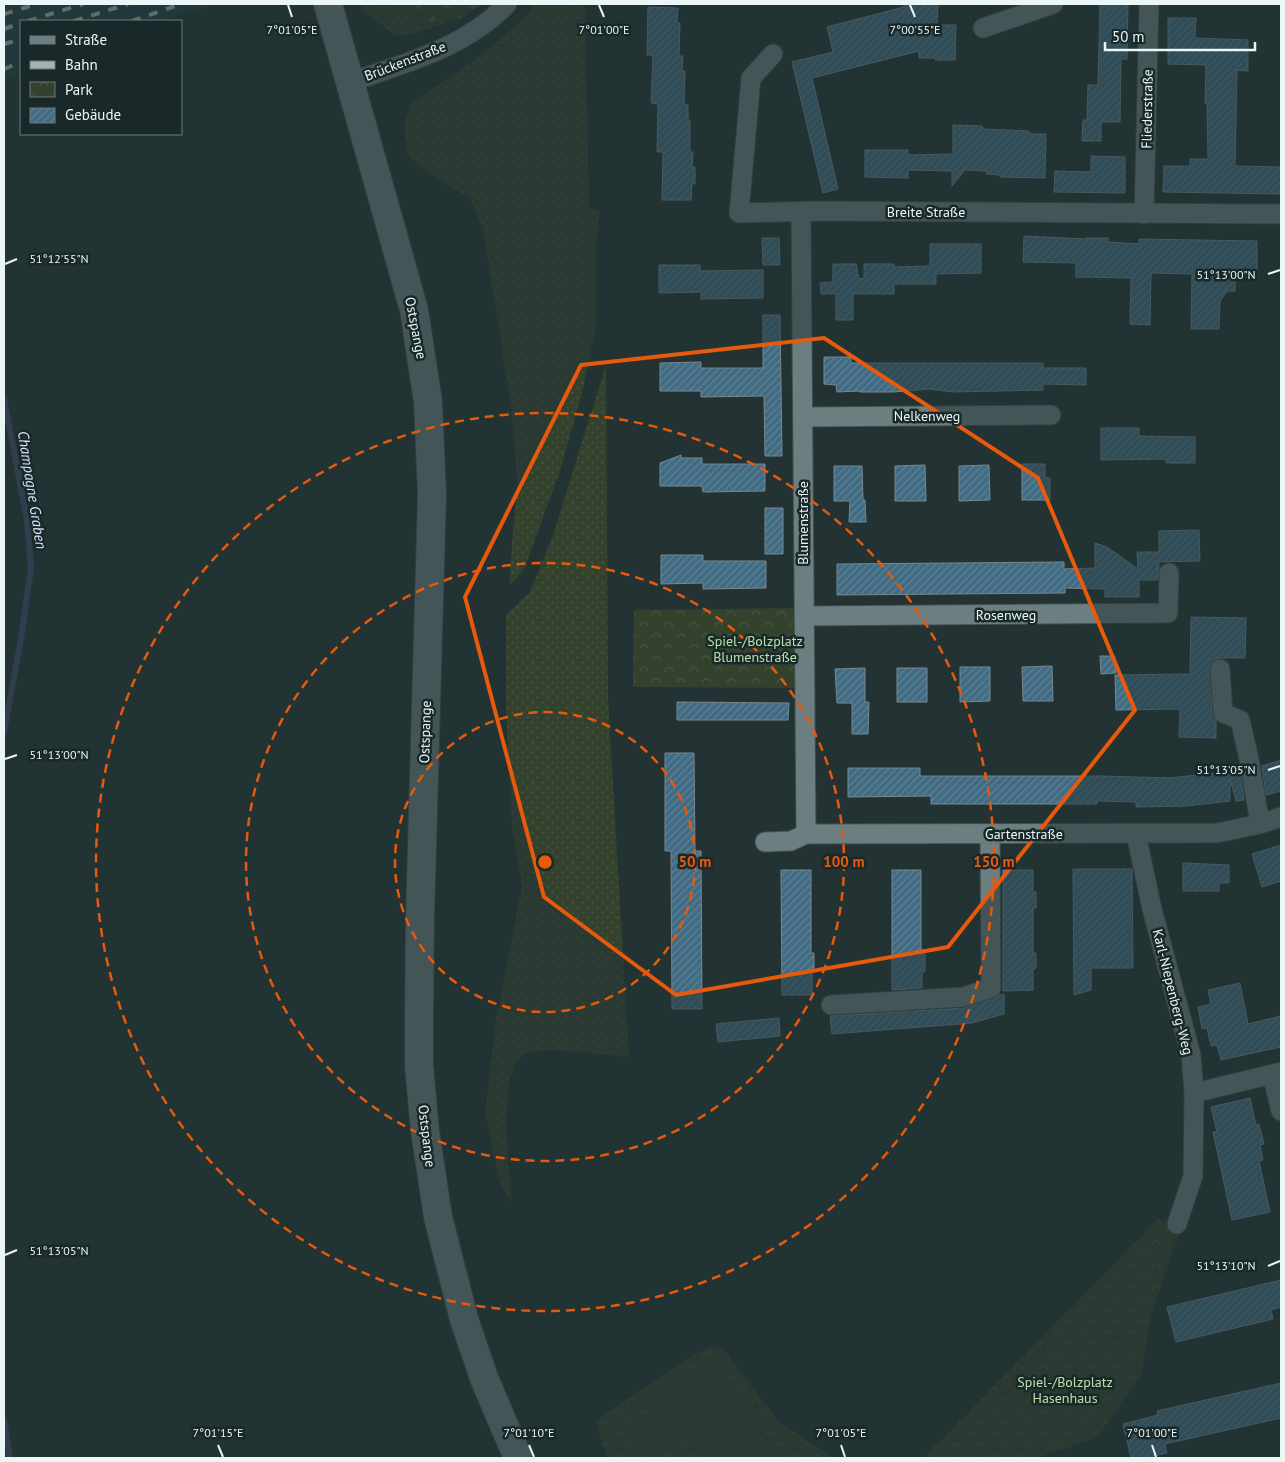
<svg xmlns="http://www.w3.org/2000/svg" width="1285" height="1462" font-family="'PT Sans',sans-serif">
<style>
.built{fill:#253f41}
.grass{fill:url(#grass-dots)}
.forest{fill:url(#forest-firs)}
.park{fill:url(#park-crowns)}
.garden{fill:#33412d}
.lines{fill:none;stroke-linecap:round;stroke-linejoin:round}
.stream{stroke:#404e70;stroke-width:6}
.building{fill:url(#building-hatch);stroke:#788790}
.street-casing{stroke:#415050;stroke-width:21}
.secondary-casing{stroke:#415050;stroke-width:30}
.street{stroke:#6c7f80;stroke-width:19}
.secondary{stroke:#6c7f80;stroke-width:28}
.rail{stroke:#a5b2b2;stroke-width:4;stroke-dasharray:9 9;stroke-linecap:butt}
.marked{fill:none;stroke:#e8590c;stroke-width:4;stroke-linejoin:round}
.ticks{fill:none;stroke:#ebf6f6;stroke-width:2}
.ring{fill:none;stroke:#e8590c;stroke-width:2.5;stroke-dasharray:9 6}
.labels{text-anchor:middle;stroke-width:5;stroke-linejoin:round;paint-order:stroke}
.street-label{font-size:14px;fill:#ebf6f6;stroke:#19292a}
.park-label{font-size:14px;fill:#b7e1a7;stroke:#19292a}
.water-label{font-size:15px;font-style:italic;fill:#d5e0f9;stroke:#19292a}
.ticks-label{font-size:12px;text-anchor:middle;fill:#ebf6f6;stroke:#19292a;stroke-width:5;stroke-linejoin:round;paint-order:stroke}
.centre{fill:#e8590c;stroke:#19292a;stroke-width:2.5}
.ring-label{font-size:15px;text-anchor:middle;font-weight:bold;fill:#e8590c;stroke:#19292a;stroke-width:5;stroke-linejoin:round;paint-order:stroke}
</style>
<defs>
<pattern id="grass-dots" width="8" height="8" patternUnits="userSpaceOnUse" patternTransform="scale(1.25)"><rect width="8" height="8" fill="#33412d"/><path d="M2 2h.1M6 6h.1" fill="none" stroke="#475442" stroke-width="1.8" stroke-linecap="round"/></pattern>
<pattern id="forest-firs" width="22" height="20" patternUnits="userSpaceOnUse" patternTransform="scale(1.25)"><rect width="22" height="20" fill="#33412d"/><path d="M5 1l3.5 6h-7zM16 11l3.5 6h-7z" fill="#475442"/></pattern>
<pattern id="park-crowns" width="20" height="18" patternUnits="userSpaceOnUse" patternTransform="scale(1.25)"><rect width="20" height="18" fill="#33412d"/><path d="M2 6a3 3 0 1 1 6 0M12 15a3 3 0 1 1 6 0" fill="none" stroke="#475442"/></pattern>
<pattern id="building-hatch" width="6" height="6" patternUnits="userSpaceOnUse" patternTransform="scale(1.25)"><rect width="6" height="6" fill="#416b82"/><path d="M-1 1l2-2M0 6l6-6M5 7l2-2" fill="none" stroke="#5d8194"/></pattern>
</defs>
<rect width="100%" height="100%" fill="#233334"/>
<path class="built" d="M 4,4 L 215,4 L 160,21 L 21,21 L 21,74 L 4,81 Z"/>
<path class="grass" d="M 360,4 L 393,4 L 413,25 L 462,18 L 412,34 L 397,36 L 362,11 Z
M 535,4 L 585,4 L 589,208 L 599,210 L 596,257 L 596,325 L 584,385 L 560,471 L 525,567 L 514,581 L 509,584 L 517,479 L 511,407 L 483,229 L 470,198 L 424,171 L 408,156 L 404,126 L 412,102 L 480,56 L 522,20 Z
M 606,365 L 608,699 L 629,1057 C 608,1055 541,1046 525,1054 C 496,1069 510,1174 512,1203 L 500,1184 L 485,1113 L 496,1020 L 522,885 L 512,828 L 506,710 L 506,615 L 530,592 L 553,535 Z"/>
<path class="forest" d="M 393,4 L 482,4 L 462,18 L 413,25 Z"/>
<path class="park" d="M 794,608 L 795,688 L 633,687 L 634,610 Z
M 1158,1219 L 1181,1228 L 1151,1314 L 1142,1373 L 1098,1437 L 1037,1458 L 923,1458 Z
M 712,1346 L 724,1349 L 778,1421 L 834,1458 L 607,1458 L 595,1421 L 694,1354 Z"/>
<path class="garden" d="M 713,1357 L 778,1458 L 707,1458 L 663,1389 Z
M 667,1407 L 683,1433 L 644,1457 L 628,1431 Z"/>
<g class="lines">
<path class="stream" d="M 4,399 L 27,520 L 31,568 L 21,638 L 4,732
M 4,1420 L 10,1458"/>
</g>
<path class="building" d="M 904,4 L 938,4 L 937,25 L 956,25 L 955,60 L 935,60 L 935,58 L 919,58 L 919,51 L 812,78 L 838,189 L 823,193 L 792,62 L 833,52 L 827,27 L 904,7 Z
M 1100,4 L 1128,4 L 1127,59 L 1121,59 L 1120,122 L 1101,122 L 1101,141 L 1082,141 L 1083,120 L 1087,120 L 1088,85 L 1098,85 Z
M 648,7 L 678,8 L 677,23 L 680,23 L 679,56 L 683,56 L 682,71 L 685,71 L 684,104 L 688,105 L 688,120 L 690,120 L 690,152 L 693,152 L 692,167 L 695,167 L 695,184 L 692,184 L 691,200 L 662,200 L 663,152 L 657,152 L 658,104 L 651,103 L 653,55 L 647,55 Z
M 1168,18 L 1196,18 L 1195,38 L 1248,40 L 1248,71 L 1237,70 L 1235,166 L 1281,167 L 1281,194 L 1163,192 L 1164,166 L 1190,166 L 1190,159 L 1208,159 L 1207,103 L 1205,103 L 1206,65 L 1168,64 Z
M 953,125 L 982,126 L 984,129 L 1028,131 L 1031,134 L 1046,134 L 1045,178 L 1000,177 L 1000,175 L 987,174 L 986,171 L 965,170 L 952,186 L 952,171 L 908,170 L 908,178 L 865,177 L 865,150 L 908,150 L 908,155 L 953,154 Z
M 1091,156 L 1125,157 L 1125,193 L 1054,192 L 1055,171 L 1091,172 Z
M 1024,236 L 1086,239 L 1086,238 L 1108,238 L 1108,242 L 1139,244 L 1139,239 L 1257,241 L 1257,270 L 1247,271 L 1247,275 L 1235,275 L 1235,291 L 1227,291 L 1220,301 L 1219,329 L 1191,329 L 1192,274 L 1151,273 L 1150,325 L 1130,324 L 1131,278 L 1076,277 L 1076,263 L 1023,262 Z
M 762,238 L 779,238 L 780,265 L 763,265 Z
M 930,244 L 981,244 L 981,273 L 936,274 L 936,284 L 894,284 L 894,294 L 853,294 L 853,320 L 836,320 L 836,294 L 821,294 L 820,283 L 833,282 L 833,264 L 856,264 L 859,279 L 864,278 L 864,264 L 894,264 L 894,267 L 930,266 Z
M 659,265 L 700,265 L 700,271 L 763,270 L 763,298 L 701,299 L 701,292 L 659,293 Z
M 763,315 L 780,315 L 782,456 L 765,456 L 764,396 L 701,397 L 701,391 L 660,391 L 660,363 L 701,362 L 701,368 L 763,368 Z
M 824,357 L 851,357 L 851,363 L 1043,363 L 1043,368 L 1086,368 L 1086,385 L 1043,384 L 1043,390 L 953,392 L 929,389 L 893,392 L 860,392 L 860,391 L 837,392 L 836,385 L 824,384 Z
M 1101,428 L 1139,428 L 1139,436 L 1195,437 L 1195,463 L 1166,463 L 1166,459 L 1101,460 Z
M 681,455 L 681,458 L 702,458 L 702,464 L 765,464 L 765,491 L 703,492 L 702,486 L 660,486 L 660,463 Z
M 1022,464 L 1045,464 L 1045,478 L 1050,478 L 1050,500 L 1022,500 Z
M 925,465 L 926,501 L 895,501 L 895,466 Z
M 989,465 L 990,500 L 959,501 L 959,466 Z
M 834,466 L 862,466 L 863,500 L 865,500 L 866,522 L 849,522 L 850,501 L 834,501 Z
M 765,508 L 783,508 L 783,554 L 765,554 Z
M 1199,530 L 1200,561 L 1159,562 L 1158,580 L 1139,580 L 1139,597 L 1105,597 L 1105,589 L 1065,588 L 1065,593 L 837,595 L 837,564 L 1064,562 L 1064,569 L 1095,568 L 1095,543 L 1107,547 L 1138,569 L 1137,552 L 1159,552 L 1159,531 Z
M 661,555 L 703,555 L 703,561 L 766,561 L 766,588 L 703,589 L 703,583 L 661,584 Z
M 1191,617 L 1246,618 L 1245,658 L 1219,658 L 1213,660 L 1210,665 L 1212,714 L 1216,721 L 1216,738 L 1179,737 L 1180,709 L 1116,710 L 1115,675 L 1190,674 Z
M 1100,656 L 1115,656 L 1116,673 L 1101,674 Z
M 1052,666 L 1053,701 L 1023,701 L 1022,667 Z
M 960,667 L 990,667 L 990,701 L 960,702 Z
M 865,668 L 865,702 L 869,702 L 868,734 L 852,734 L 852,703 L 837,703 L 835,669 Z
M 897,668 L 927,668 L 927,702 L 897,702 Z
M 677,702 L 789,703 L 788,720 L 677,720 Z
M 665,753 L 694,753 L 695,851 L 701,851 L 702,1009 L 672,1009 L 671,851 L 665,851 Z
M 1281,760 L 1281,791 L 1266,795 L 1262,766 Z
M 848,768 L 920,768 L 920,776 L 1101,776 L 1171,778 L 1240,770 L 1244,800 L 1236,801 L 1230,779 L 1230,801 L 1186,806 L 1136,807 L 1136,802 L 1097,801 L 1097,804 L 931,804 L 931,796 L 848,797 Z
M 1281,845 L 1281,881 L 1262,887 L 1252,854 Z
M 1183,863 L 1229,865 L 1229,883 L 1219,883 L 1219,891 L 1183,891 Z
M 1073,869 L 1132,869 L 1133,968 L 1091,968 L 1091,990 L 1074,995 Z
M 781,870 L 811,870 L 811,953 L 814,953 L 814,968 L 812,968 L 812,995 L 782,995 Z
M 892,870 L 921,870 L 921,950 L 925,950 L 925,972 L 922,972 L 922,988 L 892,990 Z
M 1003,870 L 1033,870 L 1033,892 L 1036,892 L 1036,908 L 1033,908 L 1033,953 L 1036,953 L 1036,968 L 1033,969 L 1033,990 L 1003,991 Z
M 1240,983 L 1248,1024 L 1281,1016 L 1281,1047 L 1221,1060 L 1217,1045 L 1211,1046 L 1207,1028 L 1202,1029 L 1198,1007 L 1211,1004 L 1208,990 Z
M 1004,994 L 1004,1014 L 972,1023 L 832,1034 L 830,1016 L 964,1008 Z
M 779,1018 L 780,1036 L 718,1042 L 716,1024 Z
M 1250,1098 L 1256,1125 L 1259,1124 L 1264,1144 L 1260,1145 L 1263,1160 L 1259,1161 L 1270,1212 L 1232,1220 L 1213,1132 L 1217,1132 L 1211,1107 Z
M 1281,1280 L 1281,1307 L 1271,1310 L 1273,1319 L 1176,1342 L 1167,1307 Z
M 1281,1383 L 1281,1418 L 1165,1444 L 1167,1453 L 1145,1458 L 1131,1458 L 1123,1424 L 1158,1415 L 1157,1411 Z"/>
<g class="lines">
<defs>
<path id="street" d="M 983,28 L 1053,4
M 773,54 L 751,78 L 739,213 L 816,211 L 1281,214
M 351,82 C 406,63 466,47 507,4
M 801,212 L 806,834
M 1144,214 L 1149,4
M 803,417 L 1051,415
M 804,616 L 1168,613 L 1169,573
M 1220,669 L 1223,713 L 1240,720 L 1249,759 L 1260,824
M 1136,834 L 1152,909 L 1191,1055 L 1194,1093 L 1193,1176 L 1177,1224
M 765,842 L 791,841 L 806,834 L 1217,833 L 1260,824 L 1281,817
M 831,1005 L 963,997 L 991,988 L 990,834
M 1272,1074 L 1281,1111
M 1194,1093 L 1281,1072"/>
<path id="secondary" d="M 328,4 L 414,310 L 428,402 L 432,494 L 420,917 L 419,1024 L 419,1066 L 425,1131 L 438,1217 L 464,1319 L 484,1378 L 518,1458"/>
</defs>
<use href="#street" class="street-casing"/>
<use href="#secondary" class="secondary-casing"/>
<use href="#street" class="street"/>
<use href="#secondary" class="secondary"/>
<path class="rail" d="M 4,14 L 37,4
M 28,21 L 83,4
M 74,21 L 128,4
M 132,21 L 181,4
M 4,29 L 21,23
M 4,44 L 21,39
M 4,69 L 21,62"/>
</g>
<path d="M0 0H1285V1462H0ZM 824,338 L 1038,478 L 1135,710 L 948,947 L 676,995 L 544,897 L 465,597 L 581,365 Z" fill="#233334" fill-opacity=".55" fill-rule="evenodd"/>
<path class="marked" d="M 824,338 L 1038,478 L 1135,710 L 948,947 L 676,995 L 544,897 L 465,597 L 581,365 Z"/>
<path class="ticks" d="M 288,5 L 292,17M 599,5 L 604,17M 910,5 L 915,17M 5,264 L 17,259M 1268,274 L 1280,270M 5,759 L 17,755M 1268,770 L 1280,766M 5,1255 L 17,1250M 1268,1266 L 1280,1261M 218,1445 L 223,1457M 529,1445 L 534,1457M 841,1445 L 845,1457M 1152,1445 L 1156,1457"/>
<g class="ring">
<circle cx="545" cy="862" r="150"/>
<circle cx="545" cy="862" r="299"/>
<circle cx="545" cy="862" r="449"/>
</g>
<g class="labels">
<g class="street-label">
<text transform="translate(405 61) rotate(-21)" y="5">Brückenstraße</text>
<text transform="translate(1147 109) rotate(-89)" y="5">Fliederstraße</text>
<text x="926" y="217">Breite Straße</text>
<text transform="translate(416 328) rotate(79)" y="5">Ostspange</text>
<text x="927" y="421">Nelkenweg</text>
<text transform="translate(803 523) rotate(-90)" y="5">Blumenstraße</text>
<text x="1006" y="620">Rosenweg</text>
<text transform="translate(425 732) rotate(-88)" y="5">Ostspange</text>
<text x="1024" y="839">Gartenstraße</text>
<text transform="translate(1173 992) rotate(76)" y="5">Karl-Niepenberg-Weg</text>
<text transform="translate(427 1136) rotate(83)" y="5">Ostspange</text>
</g>
<g class="park-label">
<text x="755" y="646">Spiel-/Bolzplatz<tspan x="755" dy="16">Blumenstraße</tspan></text>
<text x="1065" y="1387">Spiel-/Bolzplatz<tspan x="1065" dy="16">Hasenhaus</tspan></text>
</g>
<g class="water-label">
<text transform="translate(32 490) rotate(81)" y="5">Champagne Graben</text>
</g>
</g>
<g class="ticks-label">
<text x="292" y="34">7°01'05"E</text>
<text x="604" y="34">7°01'00"E</text>
<text x="915" y="34">7°00'55"E</text>
<text x="59" y="263">51°12'55"N</text>
<text x="1226" y="279">51°13'00"N</text>
<text x="59" y="759">51°13'00"N</text>
<text x="1226" y="774">51°13'05"N</text>
<text x="59" y="1255">51°13'05"N</text>
<text x="1226" y="1270">51°13'10"N</text>
<text x="218" y="1437">7°01'15"E</text>
<text x="529" y="1437">7°01'10"E</text>
<text x="841" y="1437">7°01'05"E</text>
<text x="1152" y="1437">7°01'00"E</text>
</g>
<circle cx="545" cy="862" r="8" class="centre"/>
<g class="ring-label">
<text x="695" y="867">50 m</text>
<text x="844" y="867">100 m</text>
<text x="994" y="867">150 m</text>
</g>
<rect width="1285" height="1462" fill="none" stroke="#ebf6f6" stroke-width="10"/>
<rect x="20" y="20" width="162" height="115" fill="#19292a" stroke="#6d7b7c"/>
<rect x="30" y="36" width="25" height="8" fill="#6c7f80" stroke="#6d7b7c"/>
<text x="65" y="45" font-size="15" fill="#ebf6f6">Straße</text>
<rect x="30" y="61" width="25" height="8" fill="#a5b2b2" stroke="#6d7b7c"/>
<text x="65" y="70" font-size="15" fill="#ebf6f6">Bahn</text>
<rect x="30" y="82" width="25" height="15" fill="url(#park-crowns)" stroke="#6d7b7c"/>
<text x="65" y="95" font-size="15" fill="#ebf6f6">Park</text>
<rect x="30" y="108" width="25" height="15" fill="url(#building-hatch)" stroke="#6d7b7c"/>
<text x="65" y="120" font-size="15" fill="#ebf6f6">Gebäude</text>
<path d="M1105 42v8h150v-8" fill="none" stroke="#ebf6f6" stroke-width="2.5"/>
<text x="1112" y="42" font-size="15" fill="#ebf6f6" stroke="#19292a" stroke-width="4" paint-order="stroke">50 m</text>
</svg>
